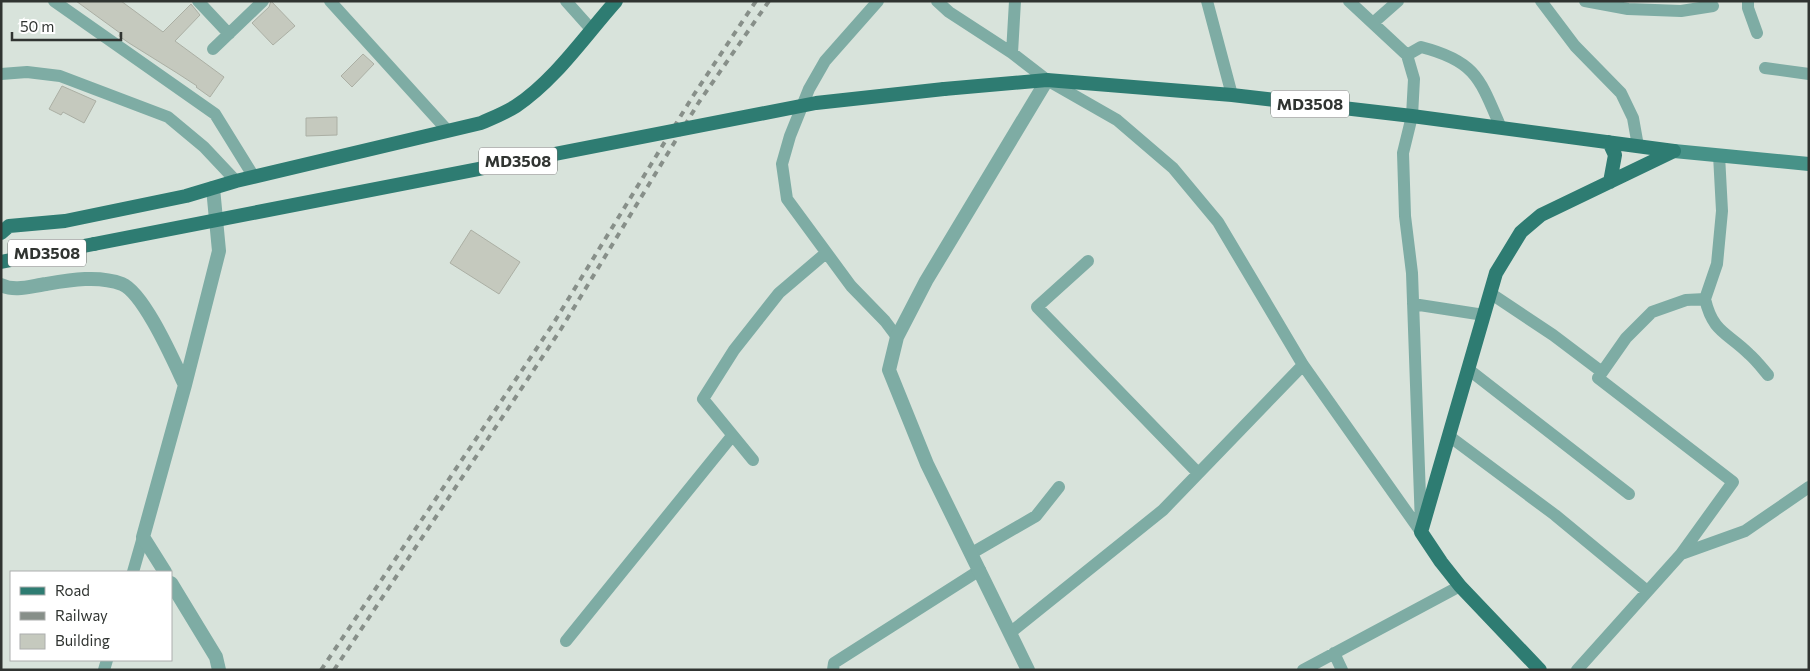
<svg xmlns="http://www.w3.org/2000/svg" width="1810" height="671" font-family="Commissioner,sans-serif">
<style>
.building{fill:#c5c9be;stroke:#abafa4}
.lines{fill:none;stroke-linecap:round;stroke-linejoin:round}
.minor{stroke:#7eaca4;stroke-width:12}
.tertiary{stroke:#7eaca4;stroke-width:14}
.secondary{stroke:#479288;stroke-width:14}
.primary{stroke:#2e7c72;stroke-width:14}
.rail{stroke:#878f89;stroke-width:4;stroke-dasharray:6 6;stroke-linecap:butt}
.primary-bridge{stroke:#2e7c72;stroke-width:14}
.labels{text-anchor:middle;stroke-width:4;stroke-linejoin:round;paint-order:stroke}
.shield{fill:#fff;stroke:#6e716f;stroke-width:1}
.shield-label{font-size:16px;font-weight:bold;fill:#303431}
</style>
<rect width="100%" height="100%" fill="#d8e3db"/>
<path class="building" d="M 76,1 L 121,1 L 163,32 L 191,4 L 200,15 L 175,41 L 224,77 L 210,97 L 196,87 L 197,86 L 177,73 L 129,43 L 119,36 L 120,33 Z
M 271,1 L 295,26 L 273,45 L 252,23 L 269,7 Z
M 363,54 L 374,64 L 352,87 L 341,76 Z
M 62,86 L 96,101 L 84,123 L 63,112 L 61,115 L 49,109 Z
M 337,117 L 337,135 L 306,136 L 306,118 Z
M 471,230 L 520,262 L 499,294 L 450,263 Z"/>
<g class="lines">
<path class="minor" d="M 54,1 L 215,114 L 254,177
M 198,1 L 229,34
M 330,1 L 448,131
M 566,1 L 591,29
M 878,1 L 825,61 L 809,89 L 790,136 L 782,164 L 787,199 L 851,286 L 885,321 L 897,337
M 937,1 L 949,12 L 1012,53 L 1047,80 L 1117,120 L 1173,168 L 1218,222 L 1303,365 L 1421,532
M 1207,1 L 1232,95
M 1349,1 L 1407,55 L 1414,79 L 1412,116 L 1403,153 L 1405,216 L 1412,273 L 1421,525
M 1541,1 L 1575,46 L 1621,93 L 1633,118 L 1638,146
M 1585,1 L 1628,9 L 1681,11 L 1713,6
M 1748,1 L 1748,8 L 1757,33
M 1373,23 L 1398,1
M 213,49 L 263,1
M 1012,53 L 1015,1
M 1407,55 L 1421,47 C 1476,61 1480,79 1501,128
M 1765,68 L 1809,74
M 1,74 L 27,72 L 60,76 L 168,117 L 204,147 L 236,181
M 1088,261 L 1037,307 L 1198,473
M 1490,293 L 1553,335 L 1602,372
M 1705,299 C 1713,333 1727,332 1749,354 C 1756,360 1762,368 1768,375
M 1413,304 L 1484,315
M 1468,369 L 1629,494
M 1449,436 L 1555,515 L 1647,591
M 753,460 L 703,399 L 734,350 L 779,293 L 826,253
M 972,553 L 1036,516 L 1059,487
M 1681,554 L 1733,482 L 1598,378 L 1626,338 L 1652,312 L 1686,300 L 1705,299 L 1717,264 L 1722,211 L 1719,155
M 133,572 L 143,537
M 1011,632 L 1163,510 L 1303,365
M 566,641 L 732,436
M 1334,653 L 1342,670
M 104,670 L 107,660
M 833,670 L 834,663 L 980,570
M 1303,670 L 1460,586
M 1577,670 L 1681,554 L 1745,531 L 1809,487"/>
<path class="tertiary" d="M 1,285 C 15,292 31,286 46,284 C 70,280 99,275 122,284 C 144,293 174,362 185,385
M 165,572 L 143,537 L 185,385 L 219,251 L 213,188
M 171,583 L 216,657 L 219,670
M 1028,670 L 927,464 L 889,370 L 897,337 L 926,281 L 1047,80"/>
<path class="secondary" d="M 1674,151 L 1809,164"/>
<path class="primary" d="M 944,89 L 1047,80 L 1232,95 L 1412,116 L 1674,151
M 1609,142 L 1615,155 L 1610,182
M 1,233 L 9,226 L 65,221 L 186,196 L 236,181 L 481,123 C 492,118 505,113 516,106 C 555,80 584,37 616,1
M 1,262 L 94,244
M 1540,670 L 1460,586 L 1441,562 L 1421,532 L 1496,273 L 1521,232 L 1541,215 L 1674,151"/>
<path class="rail" d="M 321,670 L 553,324 L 693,96 L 756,1
M 334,670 L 561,329 L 699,102 L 769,1"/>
<path class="primary-bridge" d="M 94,244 L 816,103 L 944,89"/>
</g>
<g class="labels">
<g class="shield">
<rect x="1271" y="90.5" width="78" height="27" rx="4"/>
<rect x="479" y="147.5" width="78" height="27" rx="4"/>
<rect x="8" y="239.5" width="78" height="27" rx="4"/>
</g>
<g class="shield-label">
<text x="1310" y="110">MD3508</text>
<text x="518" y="167">MD3508</text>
<text x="47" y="259">MD3508</text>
</g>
</g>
<rect width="1810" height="671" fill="none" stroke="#303431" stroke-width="5"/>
<rect x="10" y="571" width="162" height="90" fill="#ffffff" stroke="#acaead"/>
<rect x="20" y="587" width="25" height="8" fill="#2e7c72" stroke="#acaead"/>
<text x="55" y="596" font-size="15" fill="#303431">Road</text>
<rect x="20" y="612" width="25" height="8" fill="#878f89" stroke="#acaead"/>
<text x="55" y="621" font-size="15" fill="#303431">Railway</text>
<rect x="20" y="634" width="25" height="15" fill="#c5c9be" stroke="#acaead"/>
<text x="55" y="646" font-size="15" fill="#303431">Building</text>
<path d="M12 32v8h109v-8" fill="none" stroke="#303431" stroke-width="2.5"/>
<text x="20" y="32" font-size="15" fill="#303431" stroke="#ffffff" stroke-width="4" paint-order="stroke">50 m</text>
</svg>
